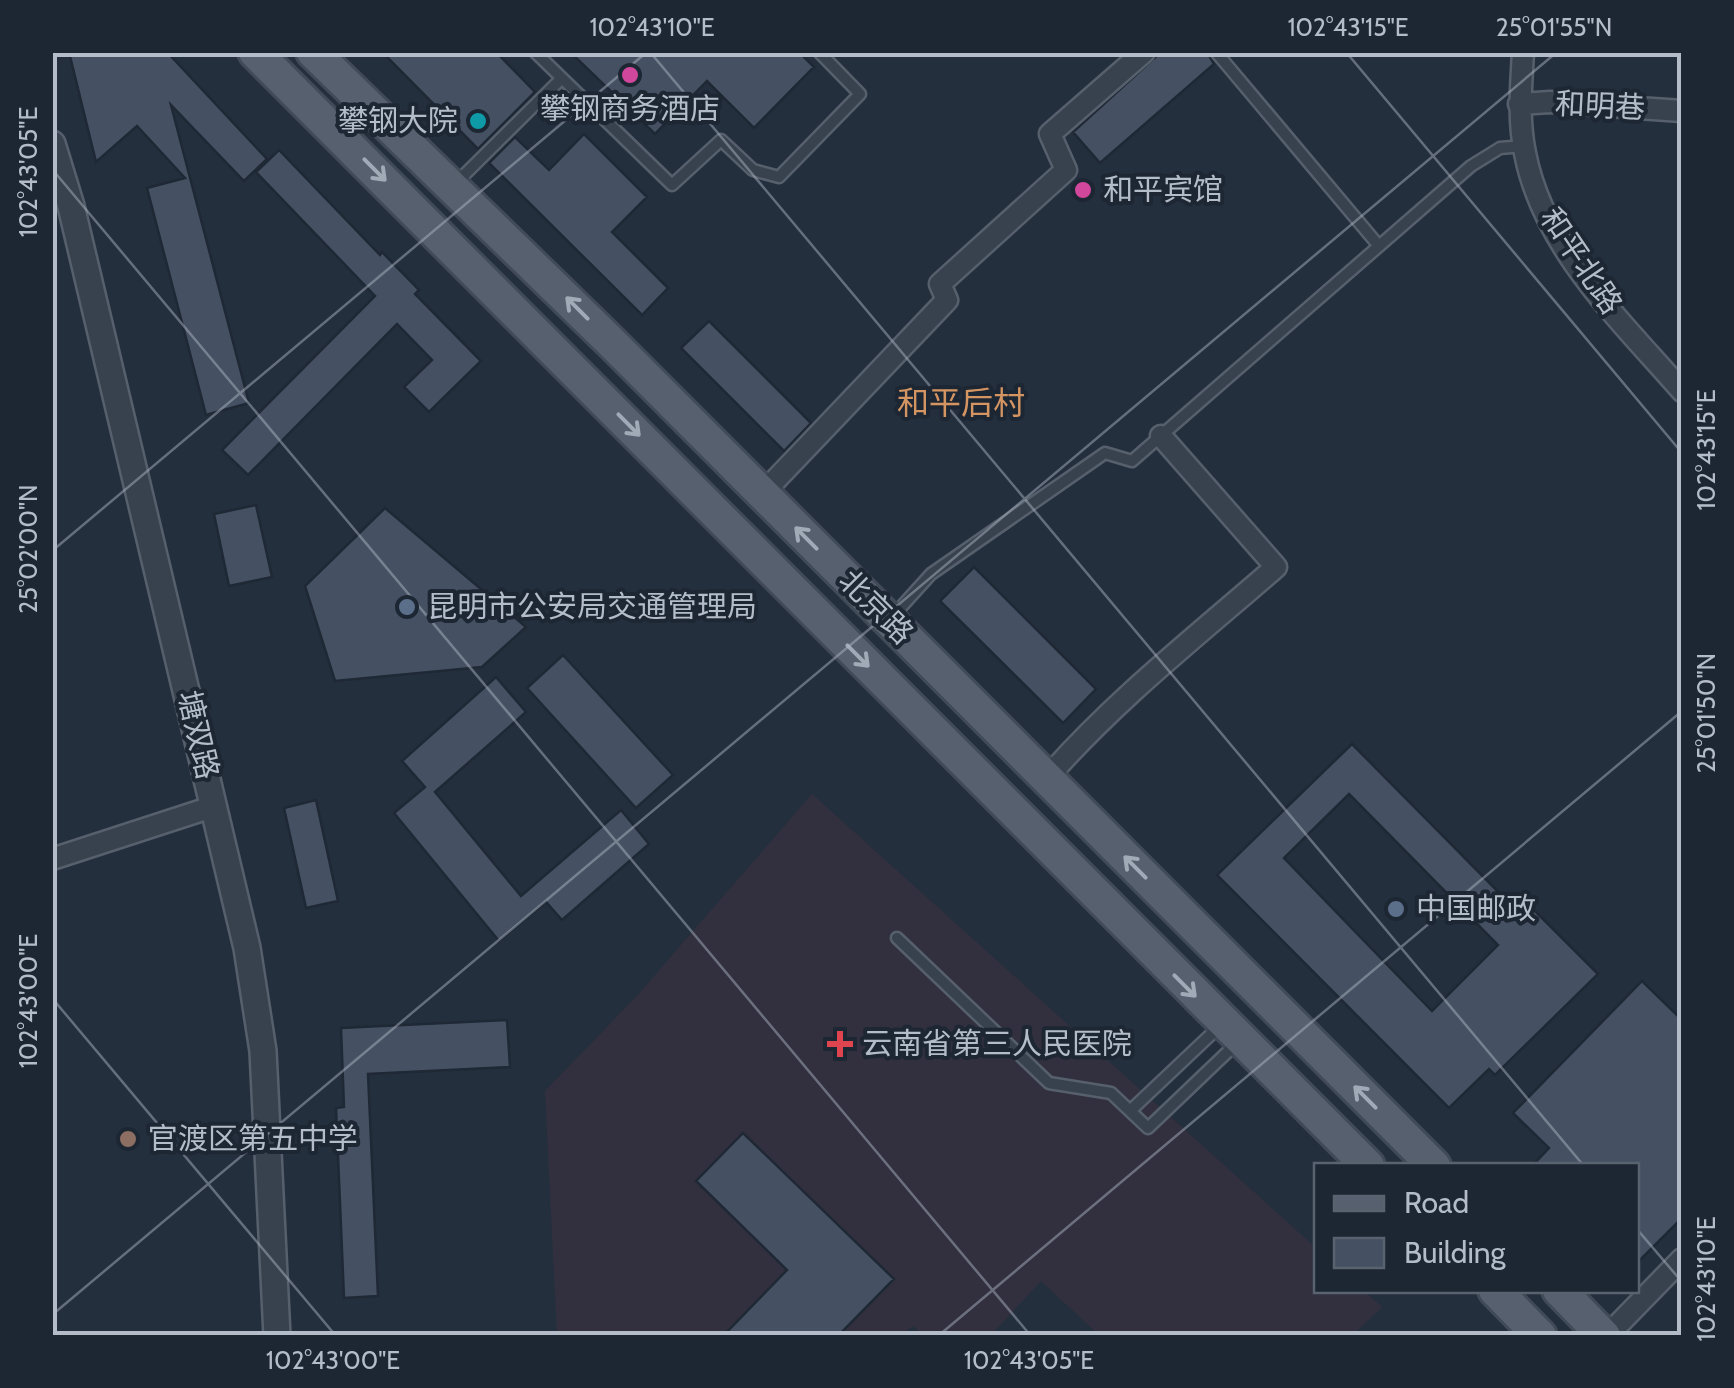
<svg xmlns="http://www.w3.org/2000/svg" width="1734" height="1388" font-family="Cabin,'Noto Sans SC',sans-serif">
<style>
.medical{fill:#32303f}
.building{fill:#455162;stroke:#1f2835;stroke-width:2.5;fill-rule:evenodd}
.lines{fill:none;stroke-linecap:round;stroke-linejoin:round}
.service-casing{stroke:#565f6c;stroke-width:15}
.minor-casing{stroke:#565f6c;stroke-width:25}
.tertiary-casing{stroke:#565f6c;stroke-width:30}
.primary-casing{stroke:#414a57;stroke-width:38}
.service{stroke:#38414e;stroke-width:10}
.minor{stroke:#38414e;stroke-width:20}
.tertiary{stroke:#38414e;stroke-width:25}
.primary{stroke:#56606e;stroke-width:32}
.oneway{stroke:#a1aab7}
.ticks{fill:none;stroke:#b4bcc9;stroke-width:2.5;stroke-opacity:0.45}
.hotel-dot{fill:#d1479c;stroke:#1d2633;stroke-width:4}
.culture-dot{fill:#0f9aa8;stroke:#1d2633;stroke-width:4}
.service-dot{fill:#5c6f8a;stroke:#1d2633;stroke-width:4}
.health-dot{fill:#e0444e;stroke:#1d2633;stroke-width:4}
.education-dot{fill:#8d6e63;stroke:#1d2633;stroke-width:4}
.labels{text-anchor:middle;stroke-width:8;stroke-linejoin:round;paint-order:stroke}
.street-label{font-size:30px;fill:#b4bcc9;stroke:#1d2633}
.poi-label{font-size:30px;fill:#b4bcc9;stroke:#1d2633;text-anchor:start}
.neighbourhood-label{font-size:32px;fill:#d59563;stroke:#1d2633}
.neatline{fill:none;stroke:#b4bcc9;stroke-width:4}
.ticks-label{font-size:25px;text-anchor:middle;fill:#b4bcc9}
</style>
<rect width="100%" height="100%" fill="#242f3e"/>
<path class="medical" d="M 812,794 L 1316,1248 L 1316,1290 L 1364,1291 L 1382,1307 L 1353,1335 L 1099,1335 L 1041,1281 L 991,1335 L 924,1335 L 913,1326 L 900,1336 L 557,1335 L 545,1091 L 635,998 Z"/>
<path class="building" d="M 69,52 L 167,52 L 267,159 L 244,181 L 171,105 L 249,403 L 206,415 L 147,188 L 185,178 L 137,126 L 96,162 Z
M 382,52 L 496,52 L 535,92 L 478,149 Z
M 570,52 L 799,52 L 814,67 L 754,128 L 707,81 L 655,134 Z
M 1161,52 L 1207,52 L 1214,64 L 1100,163 L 1073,132 Z
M 584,134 L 647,197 L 612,232 L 668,288 L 642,315 L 489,163 L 515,137 L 549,170 Z
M 279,150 L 380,255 L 382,252 L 419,290 L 415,294 L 481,361 L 429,412 L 404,387 L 432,360 L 397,324 L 248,475 L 222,450 L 375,296 L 256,172 Z
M 709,321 L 811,423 L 784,451 L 681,348 Z
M 256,505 L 272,577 L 229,586 L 214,514 Z
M 385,508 L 526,627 L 482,667 L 335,681 L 305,586 Z
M 974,567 L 1096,689 L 1063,723 L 940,601 Z
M 563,655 L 673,775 L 636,808 L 527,688 Z
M 496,677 L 526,712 L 435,792 L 521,896 L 621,810 L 649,844 L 562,920 L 546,902 L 499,941 L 394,813 L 425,787 L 402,761 Z
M 1352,744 L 1525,919 L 1534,910 L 1598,974 L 1495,1075 L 1489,1069 L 1449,1108 L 1217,875 ZM 1349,794 L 1498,945 L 1432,1011 L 1284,858 Z
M 316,800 L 338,901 L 306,908 L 284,808 Z
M 1642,981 L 1682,1020 L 1682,1218 L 1636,1264 L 1636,1166 L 1532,1166 L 1549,1148 L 1513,1113 Z
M 507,1020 L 510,1067 L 368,1074 L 378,1296 L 344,1298 L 336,1108 L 344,1107 L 341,1028 Z
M 743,1133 L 894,1279 L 838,1336 L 723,1336 L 787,1270 L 696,1181 Z"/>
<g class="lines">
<defs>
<path id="service" d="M 535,52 L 672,185 L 721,140 L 753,170 L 779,177 L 860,94 L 819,52
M 1216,52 L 1379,246
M 454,185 L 560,80
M 893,616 L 931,574 L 1105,453 L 1132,461 L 1471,166 L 1500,148 L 1524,146
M 897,938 L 1049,1083 L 1111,1093 L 1148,1128 L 1238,1042
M 1130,1111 L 1222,1024"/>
<path id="minor" d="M 1523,52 C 1521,87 1518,119 1525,153 C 1543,248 1621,321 1682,391
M 1519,104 L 1550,102 L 1682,111
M 762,494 L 947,300 L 940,284 L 1066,170 L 1050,134 L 1144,52
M 1047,778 C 1115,700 1198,635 1276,567 L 1161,436
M 52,859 L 215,806
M 1607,1336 L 1682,1259"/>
<path id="tertiary" d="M 52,144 L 71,206 L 247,948 L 263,1051 L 277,1336"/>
<path id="primary" d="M 255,52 L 1368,1166
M 313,52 L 612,343 L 1434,1166
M 1495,1290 L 1540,1336
M 1559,1290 L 1604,1336"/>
</defs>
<use href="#service" class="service-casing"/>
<use href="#minor" class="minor-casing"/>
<use href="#tertiary" class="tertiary-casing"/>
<use href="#primary" class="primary-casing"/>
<use href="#service" class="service"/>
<use href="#minor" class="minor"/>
<use href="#tertiary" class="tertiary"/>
<use href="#primary" class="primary"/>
</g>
<defs><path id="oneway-shaft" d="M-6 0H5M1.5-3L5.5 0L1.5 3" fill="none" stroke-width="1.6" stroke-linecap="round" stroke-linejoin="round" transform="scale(2.5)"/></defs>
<g class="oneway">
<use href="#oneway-shaft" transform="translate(375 170) rotate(45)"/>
<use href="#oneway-shaft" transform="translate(577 308) rotate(-135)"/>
<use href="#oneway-shaft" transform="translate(629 425) rotate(45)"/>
<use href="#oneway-shaft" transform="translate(806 538) rotate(-135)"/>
<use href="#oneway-shaft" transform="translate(858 656) rotate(45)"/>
<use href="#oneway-shaft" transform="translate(1135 867) rotate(-135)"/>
<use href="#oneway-shaft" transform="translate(1185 986) rotate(45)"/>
<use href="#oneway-shaft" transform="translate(1365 1097) rotate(-135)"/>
</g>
<path class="ticks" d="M 650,52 L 1584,1166M 1346,52 L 1682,453M 52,169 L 1031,1336M 52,551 L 647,52M 52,998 L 336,1336M 1636,1228 L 1682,1282M 52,1315 L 1557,52M 938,1336 L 1682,711"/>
<g class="hotel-dot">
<circle cx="630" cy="75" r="10"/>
<circle cx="1083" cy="190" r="10"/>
</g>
<circle class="culture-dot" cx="478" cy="121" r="10"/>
<g class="service-dot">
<circle cx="407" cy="607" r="10"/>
<circle cx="1396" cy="909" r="10"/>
</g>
<path class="health-dot" d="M835 1029h10v10h10v10h-10v10h-10v-10h-10v-10h10z"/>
<circle class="education-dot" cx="128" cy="1139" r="10"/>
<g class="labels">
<g class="street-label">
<text transform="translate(1600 106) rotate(3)" y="10">和明巷</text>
<text transform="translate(1581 261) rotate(56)" y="10">和平北路</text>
<text transform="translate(876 607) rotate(45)" y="10">北京路</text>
<text transform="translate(198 735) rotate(77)" y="10">塘双路</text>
</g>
<g class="poi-label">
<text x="630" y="119" text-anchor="middle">攀钢商务酒店</text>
<text x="458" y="131" text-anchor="end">攀钢大院</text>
<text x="1103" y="200">和平宾馆</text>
<text x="427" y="617">昆明市公安局交通管理局</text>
<text x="1416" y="919">中国邮政</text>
<text x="862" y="1054">云南省第三人民医院</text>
<text x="148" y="1149">官渡区第五中学</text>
</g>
<g class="neighbourhood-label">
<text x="961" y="414">和平后村</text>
</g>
</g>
<rect width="1734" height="1388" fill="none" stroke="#1d2633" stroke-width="110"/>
<rect x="1314" y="1163" width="325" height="130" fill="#1d2633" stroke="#59626f" stroke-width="2.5"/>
<rect x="1334" y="1196" width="50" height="15" fill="#56606e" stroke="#59626f" stroke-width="2.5"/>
<text x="1404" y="1213" font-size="30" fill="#b4bcc9">Road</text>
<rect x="1334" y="1238" width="50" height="30" fill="#455162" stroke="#59626f" stroke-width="2.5"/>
<text x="1404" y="1263" font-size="30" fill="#b4bcc9">Building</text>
<rect x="55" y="55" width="1624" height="1278" class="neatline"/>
<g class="ticks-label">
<text x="652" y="36">102°43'10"E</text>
<text x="1348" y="36">102°43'15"E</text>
<text x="1554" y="36">25°01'55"N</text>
<text transform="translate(28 172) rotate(-90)" y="9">102°43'05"E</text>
<text transform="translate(1706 450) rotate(-90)" y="9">102°43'15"E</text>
<text transform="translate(28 549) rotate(-90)" y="9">25°02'00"N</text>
<text transform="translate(1706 713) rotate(-90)" y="9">25°01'50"N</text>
<text transform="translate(28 1001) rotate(-90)" y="9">102°43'00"E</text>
<text transform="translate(1706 1279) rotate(-90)" y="9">102°43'10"E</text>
<text x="333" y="1369">102°43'00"E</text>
<text x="1029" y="1369">102°43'05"E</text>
</g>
</svg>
